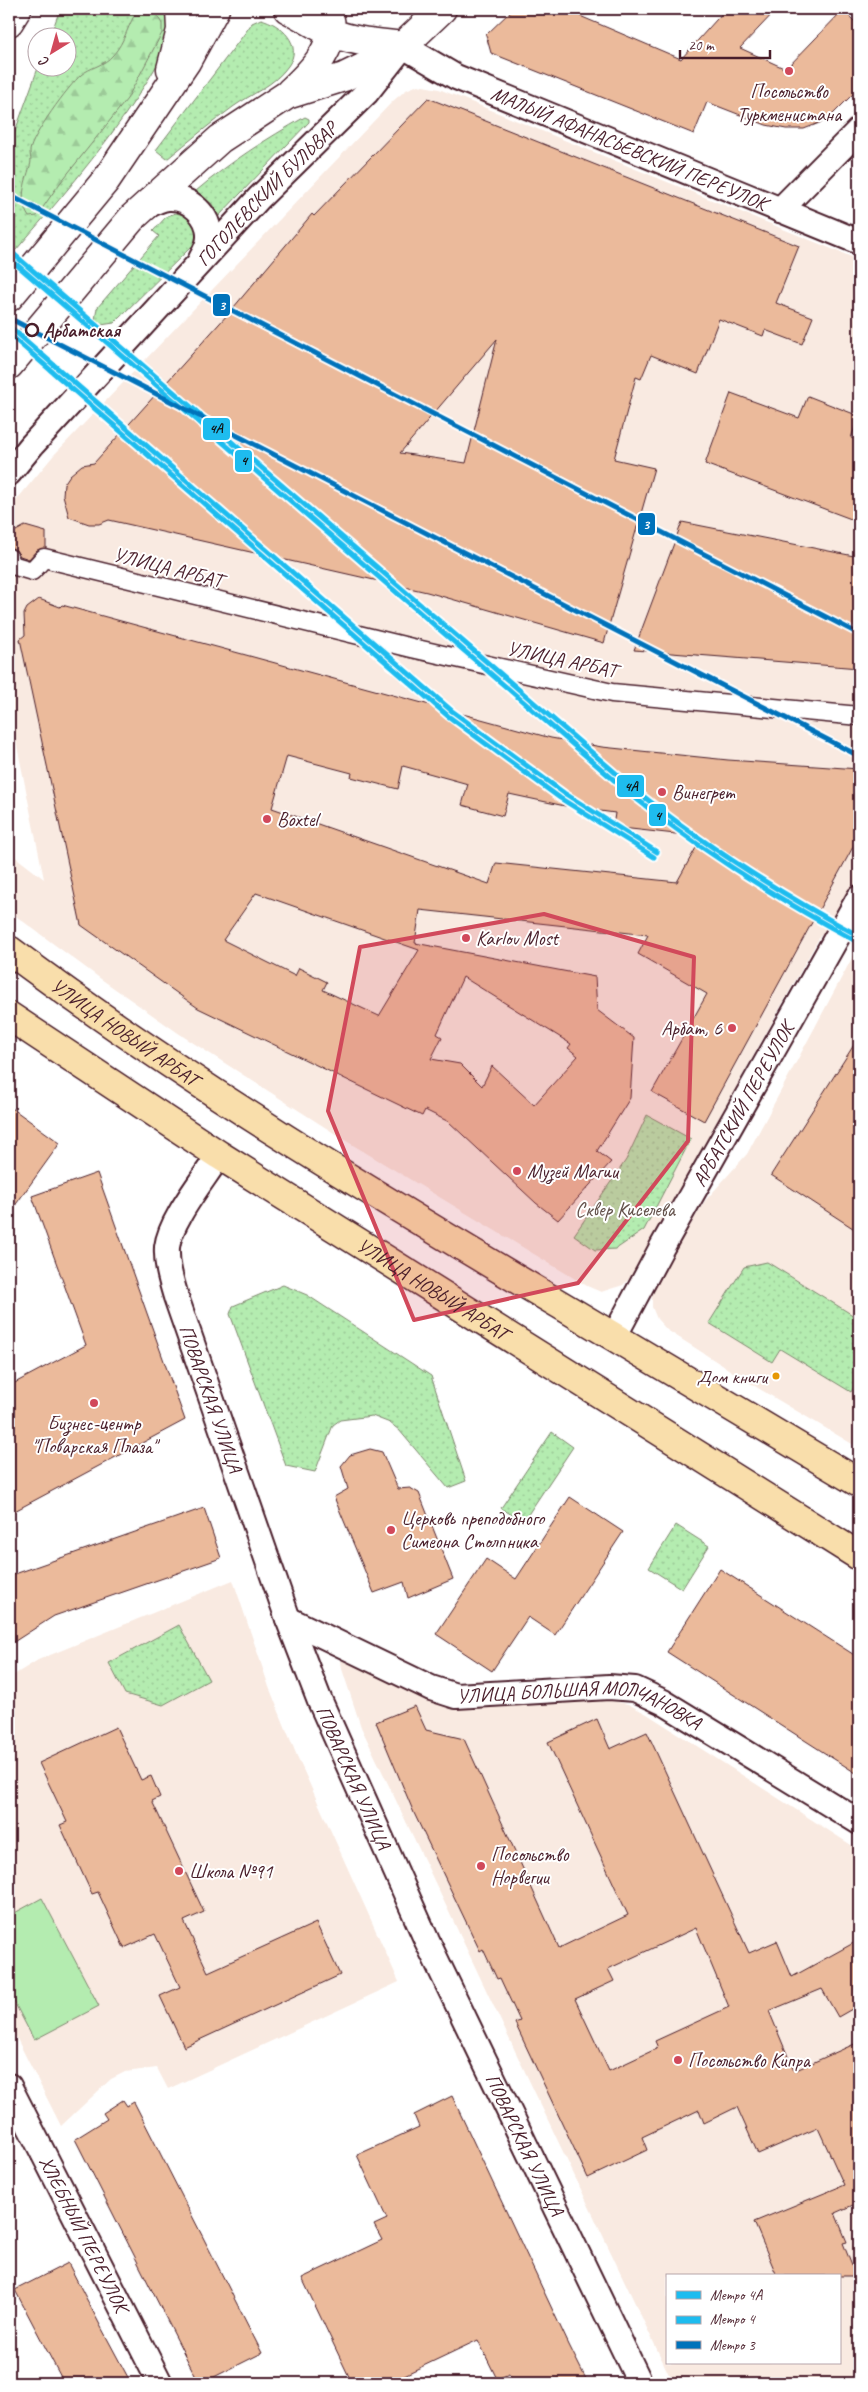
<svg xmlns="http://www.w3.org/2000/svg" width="868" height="2392" font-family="Caveat,sans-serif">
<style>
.built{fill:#f9eae1;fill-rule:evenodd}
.grass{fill:url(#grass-dots);stroke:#7f866e}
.forest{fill:url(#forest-firs);stroke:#7f866e}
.garden{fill:#b4ecb0;stroke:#7f866e}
.building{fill:#ebba9b;stroke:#4a1f2b;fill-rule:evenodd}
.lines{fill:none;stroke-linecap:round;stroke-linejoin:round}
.pedestrian-casing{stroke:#4a1f2b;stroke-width:21}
.minor-casing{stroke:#4a1f2b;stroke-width:28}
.secondary-casing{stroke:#4a1f2b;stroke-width:31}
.primary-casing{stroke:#4a1f2b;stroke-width:31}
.pedestrian{stroke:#fff;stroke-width:18}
.minor{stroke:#fff;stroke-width:24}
.secondary{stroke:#fff;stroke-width:28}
.primary{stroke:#f9deab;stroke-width:28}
.metro-1-casing{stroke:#fff;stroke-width:9}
.metro-2-casing{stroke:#fff;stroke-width:9}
.metro-3-casing{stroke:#fff;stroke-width:9}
.metro-1{stroke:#1ebcef;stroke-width:5}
.metro-2{stroke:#1ebcef;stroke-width:5}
.metro-3{stroke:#0072ba;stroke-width:5}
.marked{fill:#d1495b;fill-opacity:0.2;stroke:#d1495b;stroke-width:4;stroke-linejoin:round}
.poi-dot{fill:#d1495b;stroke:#fff;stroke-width:2}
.stop-dot{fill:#fff;stroke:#4a1f2b;stroke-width:2.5}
.bus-dot{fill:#e69804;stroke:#fff;stroke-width:2}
.labels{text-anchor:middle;stroke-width:4;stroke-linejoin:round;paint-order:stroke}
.bus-label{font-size:19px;fill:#4a1f2b;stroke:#fff;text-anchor:end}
.poi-label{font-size:20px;fill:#4a1f2b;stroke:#fff;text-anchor:start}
.street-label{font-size:20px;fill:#4a1f2b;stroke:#fff}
.stop-label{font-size:20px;font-weight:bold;fill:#4a1f2b;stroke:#fff;text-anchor:start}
.park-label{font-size:20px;fill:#64524c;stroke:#fff}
.line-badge{stroke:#fff;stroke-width:2}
.badge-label{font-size:14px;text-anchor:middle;font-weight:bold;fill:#fff}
.pale-badge-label{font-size:14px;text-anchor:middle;font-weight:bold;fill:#111}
</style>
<defs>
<pattern id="grass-dots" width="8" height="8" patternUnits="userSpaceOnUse" patternTransform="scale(1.25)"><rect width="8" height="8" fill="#b4ecb0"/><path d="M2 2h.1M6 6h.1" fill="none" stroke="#9cca98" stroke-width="1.8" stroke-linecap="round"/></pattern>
<pattern id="forest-firs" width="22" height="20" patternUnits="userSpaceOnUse" patternTransform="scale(1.25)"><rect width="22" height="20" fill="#b4ecb0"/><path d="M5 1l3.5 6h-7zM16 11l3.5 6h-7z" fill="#9cca98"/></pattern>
</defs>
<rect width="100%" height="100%" fill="#fff"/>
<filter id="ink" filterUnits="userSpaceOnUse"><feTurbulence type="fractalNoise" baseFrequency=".02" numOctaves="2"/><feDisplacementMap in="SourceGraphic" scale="10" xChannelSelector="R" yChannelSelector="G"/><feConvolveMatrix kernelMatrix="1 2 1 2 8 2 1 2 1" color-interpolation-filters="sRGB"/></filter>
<g filter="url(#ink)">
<path class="built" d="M 418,85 L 439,89 L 859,260 L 859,876 L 832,929 L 820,936 L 630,1278 L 623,1285 L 601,1292 L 587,1286 L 348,1142 L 184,1037 L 101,979 L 9,911 L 9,852 L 44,879 L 9,706 L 9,509 L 53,456 L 393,101 L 406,90 Z
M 859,945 L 859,1448 L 758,1388 L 667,1330 L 657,1319 L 652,1307 L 652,1296 L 655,1284 L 705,1201 L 747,1154 Z
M 233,1580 L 269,1687 L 297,1756 L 399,1982 L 168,2089 L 157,2068 L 125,2072 L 111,2079 L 61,2126 L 9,2023 L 9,1678 L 38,1660 Z
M 352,1659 L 375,1675 L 425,1700 L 449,1708 L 607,1700 L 628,1704 L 647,1714 L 859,1850 L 859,2383 L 673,2383 L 361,1727 L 342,1669 L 341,1661 ZM 667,2276 L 839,2276 L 839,2363 L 667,2363 Z"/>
<path class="grass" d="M 60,9 L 167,9 C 168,21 168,34 164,47 C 159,65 147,81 137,97 C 99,155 54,206 9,258 L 9,148 L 38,68 L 68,68 L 68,38 L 50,37 Z
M 261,19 C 281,24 304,45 288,66 C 275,85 251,94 233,107 C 211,123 189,141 167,159 L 156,150 L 245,33 L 252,23 Z
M 305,117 L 309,119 L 309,122 L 218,217 L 212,204 L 196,191 C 230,162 266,139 305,117 Z
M 176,213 C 193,217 201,228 193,245 L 114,323 L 94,326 L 97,308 L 159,236 L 153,231 L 167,216 Z
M 647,1115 L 691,1139 L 644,1230 L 616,1249 L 595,1250 L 574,1235 L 626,1160 Z
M 767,1262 L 859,1319 L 859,1378 L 851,1392 L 780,1349 L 772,1362 L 709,1323 L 744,1267 Z
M 283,1285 L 307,1295 L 431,1376 L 466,1481 L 448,1488 L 399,1430 L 390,1423 L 372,1416 L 340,1420 L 333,1425 L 315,1472 L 286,1466 L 230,1314 L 233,1306 Z
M 552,1432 L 573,1447 L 523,1522 L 501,1508 Z
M 676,1525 L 709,1546 L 682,1589 L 649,1568 Z
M 179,1625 L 209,1680 L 163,1705 L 125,1694 L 109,1663 Z"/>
<path class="forest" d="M 138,9 L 154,9 L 162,24 L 162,33 L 127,99 L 57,187 L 37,216 L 29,217 C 18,201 25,183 30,166 C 32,160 30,157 30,151 C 31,137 69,85 81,75 C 90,67 104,66 113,55 C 125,42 128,24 138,9 Z"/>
<path class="garden" d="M 42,1898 L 99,2006 L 34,2040 L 9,1992 L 9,1916 Z"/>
<path class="building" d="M 513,9 L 582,9 L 580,16 L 681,59 L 726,9 L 777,9 L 740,48 L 786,69 L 843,10 L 859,26 L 859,88 L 827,120 L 804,129 L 786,129 L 766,125 L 707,102 L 694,134 L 491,53 L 486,35 Z
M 428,98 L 799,246 L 776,303 L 813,317 L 802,344 L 765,330 L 763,336 L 719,319 L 698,374 L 651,355 L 641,379 L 636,377 L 614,459 L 654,468 L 604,643 L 427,592 L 109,520 L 99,524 L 89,524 L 69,517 L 63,495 L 64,484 L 70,475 L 82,465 L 94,463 L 228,314 L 312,214 L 314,216 ZM 497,339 L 466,463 L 400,453 Z
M 731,393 L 799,418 L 808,396 L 859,416 L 851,438 L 859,441 L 859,522 L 705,464 Z
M 682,522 L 859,557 L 859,668 L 634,650 Z
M 25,526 L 46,532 L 46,548 L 37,550 L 29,559 L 20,556 L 16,550 L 10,547 L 9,544 L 14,532 Z
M 39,599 L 60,607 L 62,605 L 551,738 L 602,747 L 728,760 L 859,769 L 859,836 L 704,1121 L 652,1092 L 707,994 L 638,954 L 648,935 L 420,910 L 415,943 L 595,977 L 597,1010 L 634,1038 L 630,1098 L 597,1151 L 611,1162 L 558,1220 L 536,1203 L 449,1122 L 425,1110 L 422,1116 L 198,1008 L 81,925 L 20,639 L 25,635 L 24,614 L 27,608 ZM 287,756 L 352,773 L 351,777 L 398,789 L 403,766 L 468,784 L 462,805 L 503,816 L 509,794 L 565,806 L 615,813 L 613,827 L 702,837 L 677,882 L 496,863 L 489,884 L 272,808 ZM 256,893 L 419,950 L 379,1016 L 323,990 L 327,982 L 299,968 L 295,976 L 223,940 ZM 463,977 L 571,1044 L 568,1048 L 578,1056 L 534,1105 L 492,1066 L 482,1086 L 460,1064 L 431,1059 L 442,1037 L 437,1034 Z
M 859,1037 L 859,1232 L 771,1175 Z
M 9,1106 L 60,1143 L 9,1214 Z
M 97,1173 L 185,1420 L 9,1514 L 9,1386 L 86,1345 L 32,1196 Z
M 370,1449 L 382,1452 L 398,1489 L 410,1488 L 419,1493 L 453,1579 L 408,1598 L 404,1582 L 374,1593 L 334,1497 L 348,1489 L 341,1466 L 350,1455 Z
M 570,1497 L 623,1532 L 555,1635 L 528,1617 L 492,1671 L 436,1634 L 486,1559 L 516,1579 Z
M 204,1508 L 221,1558 L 54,1616 L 9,1645 L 9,1576 Z
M 720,1569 L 859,1658 L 859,1775 L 667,1652 Z
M 415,1706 L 426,1730 L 464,1739 L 559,1948 L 628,1915 L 548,1742 L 597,1719 L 610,1749 L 647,1732 L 749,1953 L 777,1941 L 792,1977 L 859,1940 L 859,2005 L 838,2017 L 822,1989 L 769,2011 L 794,2071 L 859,2042 L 859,2219 L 853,2205 L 835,2213 L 847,2242 L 843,2243 L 856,2276 L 777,2276 L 754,2222 L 844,2185 L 818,2128 L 758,2154 L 737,2107 L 704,2123 L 699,2110 L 642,2137 L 647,2150 L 588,2178 L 515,2023 L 520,2021 L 500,1978 L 497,1979 L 483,1949 L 480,1951 L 414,1813 L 376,1722 ZM 696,1928 L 729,2007 L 655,2041 L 658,2048 L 609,2071 L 575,1999 L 614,1981 L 608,1969 Z
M 116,1727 L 141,1780 L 151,1776 L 160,1797 L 152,1801 L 204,1912 L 184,1921 L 208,1972 L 316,1923 L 340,1975 L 184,2047 L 160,1996 L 180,1987 L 155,1934 L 124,1948 L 98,1892 L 92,1894 L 60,1825 L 67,1822 L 39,1763 Z
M 452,2096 L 569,2345 L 588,2383 L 513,2383 L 509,2374 L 497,2379 L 478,2340 L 400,2377 L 403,2383 L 352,2383 L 302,2278 L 382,2240 L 374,2225 L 387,2219 L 357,2155 L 419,2127 L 414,2115 Z
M 123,2100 L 127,2106 L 134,2102 L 262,2353 L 202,2383 L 199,2383 L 75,2139 L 107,2119 L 103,2113 Z
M 68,2263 L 101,2327 L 131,2383 L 64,2383 L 15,2290 Z"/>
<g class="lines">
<defs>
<path id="pedestrian" d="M 9,558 L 12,565 L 32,571 L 44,558 L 412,648 L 612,693 L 859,716"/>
<g id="minor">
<path d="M 144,208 C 151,204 160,198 169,198 C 190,197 210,216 209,237 C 209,245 205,252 201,259"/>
<path d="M 780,210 L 859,130"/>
<path id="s1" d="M 9,473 L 32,445 L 259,198 L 366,93 L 403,46 L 456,77 L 859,242"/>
<path id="s2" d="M 219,1155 C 204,1179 170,1220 167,1247 C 166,1264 171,1280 176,1297 L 288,1619 L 319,1699 L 427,1941 L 640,2383"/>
<path id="s3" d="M 614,1337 L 662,1247 L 859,898"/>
<path id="s4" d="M 288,1619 L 431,1688 L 456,1696 L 609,1687 L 635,1689 L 663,1702 L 859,1822"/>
<path id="s5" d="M 9,2086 L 160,2383"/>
</g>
<path id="secondary" d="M 288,9 C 302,16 316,25 330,32 C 353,42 378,43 403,46
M 9,22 L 17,9
M 171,69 L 181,30 L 180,9
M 290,92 C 311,72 338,48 329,15
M 9,297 L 106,180 L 186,62 L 215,9
M 9,365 L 132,218 L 220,139 L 287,95 L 344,77 L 393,53 L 403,46 L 442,9"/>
<g id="primary">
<path id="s6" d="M 9,950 C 187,1083 378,1197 569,1310 C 666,1367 762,1426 859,1483"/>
<path id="s7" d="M 9,1016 L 219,1155 L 859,1556"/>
</g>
</defs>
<use href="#pedestrian" class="pedestrian-casing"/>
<use href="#minor" class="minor-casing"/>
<use href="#secondary" class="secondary-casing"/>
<use href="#primary" class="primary-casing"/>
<use href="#pedestrian" class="pedestrian"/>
<use href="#minor" class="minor"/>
<use href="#secondary" class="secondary"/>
<use href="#primary" class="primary"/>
<defs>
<path id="metro-1" d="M 9,250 L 633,788 C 703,845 780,893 859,936
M 9,326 L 452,711 L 564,793 L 657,852"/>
<path id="metro-2" d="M 9,258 L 629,793 C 700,850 776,898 856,941
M 9,334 L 448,716 L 560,798 L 654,857"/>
<path id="metro-3" d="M 9,195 L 859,634
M 9,318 L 859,756"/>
</defs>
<use href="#metro-1" class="metro-1-casing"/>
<use href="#metro-2" class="metro-2-casing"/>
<use href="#metro-3" class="metro-3-casing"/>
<use href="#metro-1" class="metro-1"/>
<use href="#metro-2" class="metro-2"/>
<use href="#metro-3" class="metro-3"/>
</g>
</g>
<path class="marked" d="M 544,914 L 694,957 L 688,1141 L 578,1283 L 414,1320 L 328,1111 L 360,947 Z"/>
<g class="poi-dot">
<circle cx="789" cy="71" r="5"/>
<circle cx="662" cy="792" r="5"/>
<circle cx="267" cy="819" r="5"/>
<circle cx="466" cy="938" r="5"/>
<circle cx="732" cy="1028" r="5"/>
<circle cx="517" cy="1171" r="5"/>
<circle cx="94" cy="1403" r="5"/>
<circle cx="391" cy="1530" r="5"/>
<circle cx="481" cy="1866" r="5"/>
<circle cx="179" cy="1871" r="5"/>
<circle cx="678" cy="2060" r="5"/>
</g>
<circle class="stop-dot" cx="32" cy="330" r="6"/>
<circle class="bus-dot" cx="776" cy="1376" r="4.5"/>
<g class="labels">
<g class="bus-label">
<text x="767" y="1383">Дом книги</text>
</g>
<g class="poi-label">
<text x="789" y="98" text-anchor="middle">Посольство<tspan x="789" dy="23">Туркменистана</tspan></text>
<text x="672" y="799">Винегрет</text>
<text x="277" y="826">Boxtel</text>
<text x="476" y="945">Karlov Most</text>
<text x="722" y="1035" text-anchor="end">Арбат, 6</text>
<text x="527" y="1178">Музей Магии</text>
<text x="94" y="1430" text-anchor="middle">Бизнес-центр<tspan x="94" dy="23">"Поварская Плаза"</tspan></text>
<text x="401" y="1525">Церковь преподобного<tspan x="401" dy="23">Симеона Столпника</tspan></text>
<text x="491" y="1861">Посольство<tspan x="491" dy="23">Норвегии</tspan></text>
<text x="189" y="1878">Школа №91</text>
<text x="688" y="2067">Посольство Кипра</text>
</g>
<g class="street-label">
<text dy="7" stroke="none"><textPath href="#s1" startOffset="830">МАЛЫЙ АФАНАСЬЕВСКИЙ ПЕРЕУЛОК</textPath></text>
<text dy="7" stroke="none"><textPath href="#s1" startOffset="380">ГОГОЛЕВСКИЙ БУЛЬВАР</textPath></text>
<text transform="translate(168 567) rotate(14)" y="7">УЛИЦА АРБАТ</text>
<text transform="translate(562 659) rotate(12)" y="7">УЛИЦА АРБАТ</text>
<text dy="7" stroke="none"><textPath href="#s6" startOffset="142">УЛИЦА НОВЫЙ АРБАТ</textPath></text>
<text dy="7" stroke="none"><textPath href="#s3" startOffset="266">АРБАТСКИЙ ПЕРЕУЛОК</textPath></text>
<text dy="7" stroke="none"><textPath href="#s7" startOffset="504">УЛИЦА НОВЫЙ АРБАТ</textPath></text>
<text dy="7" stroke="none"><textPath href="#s2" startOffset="265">ПОВАРСКАЯ УЛИЦА</textPath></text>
<text dy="7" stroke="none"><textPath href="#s4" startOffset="312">УЛИЦА БОЛЬШАЯ МОЛЧАНОВКА</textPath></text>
<text dy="7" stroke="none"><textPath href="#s2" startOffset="670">ПОВАРСКАЯ УЛИЦА</textPath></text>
<text dy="7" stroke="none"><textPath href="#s2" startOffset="1075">ПОВАРСКАЯ УЛИЦА</textPath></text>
<text dy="7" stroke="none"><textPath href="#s5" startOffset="166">ХЛЕБНЫЙ ПЕРЕУЛОК</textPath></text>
</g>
<g class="stop-label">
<text x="43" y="337">Арбатская</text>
</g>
<g class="park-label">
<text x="625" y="1216">Сквер Киселева</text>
</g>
</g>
<g class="line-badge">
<rect x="212" y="293" width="19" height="24" rx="5" fill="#0072ba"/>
<rect x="202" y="417" width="29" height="24" rx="5" fill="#1ebcef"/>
<rect x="234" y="449" width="19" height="24" rx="5" fill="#1ebcef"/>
<rect x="637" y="512" width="19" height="24" rx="5" fill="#0072ba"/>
<rect x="616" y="774" width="29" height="24" rx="5" fill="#1ebcef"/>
<rect x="648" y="803" width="19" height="24" rx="5" fill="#1ebcef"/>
</g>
<g class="badge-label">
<text x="222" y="310">3</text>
<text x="646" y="529">3</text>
</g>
<g class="pale-badge-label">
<text x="216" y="433">4А</text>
<text x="244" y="465">4</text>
<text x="631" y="791">4А</text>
<text x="658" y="820">4</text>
</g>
<rect width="868" height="2392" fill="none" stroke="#fff" stroke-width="30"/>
<rect x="15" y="15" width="838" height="2362" fill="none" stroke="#4a1f2b" stroke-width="2" filter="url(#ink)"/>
<rect x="666" y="2274" width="175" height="90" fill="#ffffff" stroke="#b7a5aa"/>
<rect x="676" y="2291" width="25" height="8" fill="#1ebcef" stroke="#b7a5aa"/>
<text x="710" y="2300" font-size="15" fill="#4a1f2b">Метро 4А</text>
<rect x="676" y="2316" width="25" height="8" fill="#1ebcef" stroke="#b7a5aa"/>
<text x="710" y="2324" font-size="15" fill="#4a1f2b">Метро 4</text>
<rect x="676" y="2341" width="25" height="8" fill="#0072ba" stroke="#b7a5aa"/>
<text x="710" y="2350" font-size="15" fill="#4a1f2b">Метро 3</text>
<g transform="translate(52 52) rotate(217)"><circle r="24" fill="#ffffff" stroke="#b7a5aa"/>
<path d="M0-4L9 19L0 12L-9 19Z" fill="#d1495b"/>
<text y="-8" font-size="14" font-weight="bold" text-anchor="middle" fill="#4a1f2b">С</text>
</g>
<path d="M680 50v8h90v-8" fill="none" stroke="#4a1f2b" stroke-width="2.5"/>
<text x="688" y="50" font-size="15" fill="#4a1f2b" stroke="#ffffff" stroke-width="4" paint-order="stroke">20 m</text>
</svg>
